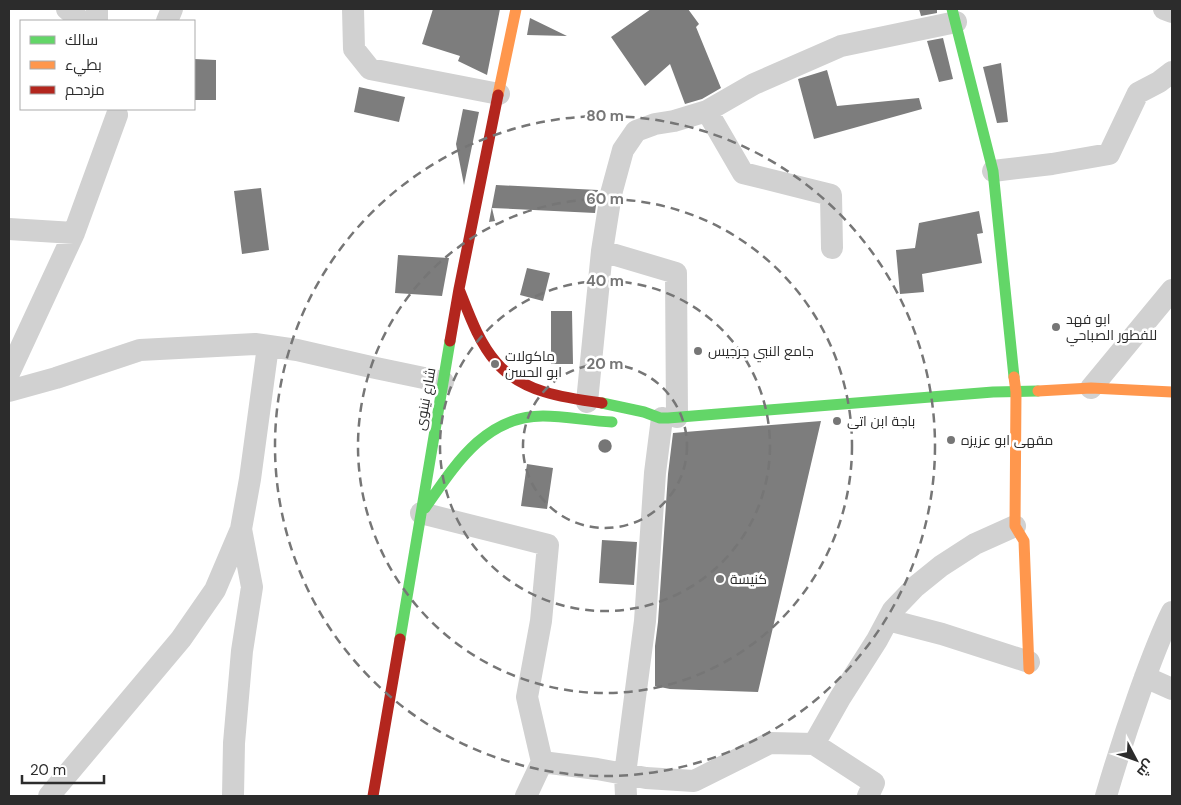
<svg xmlns="http://www.w3.org/2000/svg" width="1181" height="805" font-family="'DM Sans',Cairo,sans-serif">
<style>
.building{fill:#7d7d7d}
.lines{fill:none;stroke-linecap:round;stroke-linejoin:round}
.street{stroke:#d1d1d1;stroke-width:22}
.fast{stroke:#63d668;stroke-width:11}
.slow{stroke:#ff974d;stroke-width:11}
.jam{stroke:#b3261e;stroke-width:11}
.ring{fill:none;stroke:#767676;stroke-width:2.5;stroke-dasharray:9 6}
.poi-dot{fill:#767676;stroke:#fff;stroke-width:2}
.labels{text-anchor:middle;stroke-width:5;stroke-linejoin:round;paint-order:stroke}
.poi-label{font-size:14px;fill:#2c2c2c;stroke:#fff;text-anchor:start}
.street-label{font-size:14px;fill:#2c2c2c;stroke:#fff}
.centre{fill:#767676;stroke:#fff;stroke-width:2.5}
.ring-label{font-size:15px;text-anchor:middle;font-weight:bold;fill:#767676;stroke:#fff;stroke-width:5;stroke-linejoin:round;paint-order:stroke}
</style>
<rect width="100%" height="100%" fill="#fff"/>
<path class="building" d="M 433,9 L 500,9 L 487,75 L 458,61 L 460,56 L 422,44 Z
M 651,9 L 688,9 L 699,24 L 696,27 L 721,88 L 702,99 L 685,104 L 670,64 L 645,86 L 611,37 Z
M 919,9 L 937,9 L 937,13 L 921,16 Z
M 530,18 L 567,36 L 527,35 Z
M 943,38 L 953,79 L 939,82 L 927,41 Z
M 194,59 L 216,60 L 216,100 L 194,100 Z
M 1001,63 L 1008,122 L 997,123 L 983,67 Z
M 827,70 L 837,106 L 919,98 L 922,109 L 814,139 L 798,79 Z
M 359,87 L 405,97 L 399,122 L 354,112 Z
M 463,109 L 479,112 L 464,185 L 456,144 Z
M 496,185 L 598,190 L 595,213 L 492,208 L 495,221 L 489,222 Z
M 261,188 L 269,250 L 242,254 L 234,191 Z
M 979,211 L 983,233 L 977,234 L 982,263 L 922,274 L 924,292 L 900,294 L 896,250 L 915,248 L 919,223 Z
M 398,255 L 449,258 L 442,296 L 395,293 Z
M 527,268 L 550,273 L 543,301 L 520,295 Z
M 551,311 L 572,311 L 573,364 L 551,364 Z
M 821,421 L 758,692 L 670,689 L 655,686 L 655,646 L 658,622 L 668,474 L 673,433 Z
M 527,464 L 553,468 L 547,509 L 521,506 Z
M 602,540 L 637,542 L 634,585 L 599,583 Z"/>
<g class="lines">
<path class="street" d="M 67,9 L 81,21
M 97,9 L 97,21
M 353,9 L 354,49 L 370,69 L 499,94
M 1164,9 L 1172,12
M 167,21 L 172,9
M 707,111 L 743,173 L 831,195 L 832,248
M 993,171 L 1052,164 L 1109,154 L 1138,93 L 1159,82 L 1172,72
M 9,229 L 74,233
M 602,251 L 676,273 L 677,417
M 9,373 L 74,233 L 117,115
M 1091,388 L 1172,290
M 9,391 L 56,378 L 140,350 L 255,344 L 297,350 L 371,367 L 443,382
M 587,402 L 602,251 L 611,194 L 623,150 L 636,131 L 655,124 L 674,121 L 707,111 L 754,84 L 841,46 L 956,22
M 421,513 L 548,545 L 541,621 L 527,697 L 542,762
M 888,620 L 942,634 L 1029,662
M 1145,677 L 1172,689
M 814,744 L 840,698 L 877,640 L 893,610 L 915,587 L 941,566 L 975,544 L 1015,526
M 49,796 L 181,639 L 215,590 L 241,529 L 250,479 L 268,346
M 233,796 L 234,743 L 242,651 L 252,587 L 241,529
M 526,796 L 542,762 L 597,769 L 646,778 L 694,781 L 770,743 L 814,744 L 874,783 L 868,796
M 626,796 L 625,774 L 645,621 L 655,473 L 662,418
M 1106,796 C 1116,762 1127,728 1139,694 C 1149,666 1159,638 1172,612"/>
<path class="fast" d="M 952,9 L 993,171 L 1014,377
M 602,403 L 644,412 L 660,418 L 668,418 L 993,392 L 1038,391
M 425,508 C 455,465 485,416 543,416 C 566,416 589,421 612,422
M 400,639 L 450,341"/>
<path class="slow" d="M 498,95 L 516,9
M 1014,377 L 1016,392 L 1015,526 L 1024,541 L 1029,669
M 1038,391 L 1091,388 L 1172,392"/>
<path class="jam" d="M 459,289 C 469,314 478,341 496,362 C 521,392 565,398 602,403
M 450,341 L 459,289 L 498,95
M 373,796 L 400,639"/>
</g>
<g class="ring">
<circle cx="605" cy="446" r="82"/>
<circle cx="605" cy="446" r="165"/>
<circle cx="605" cy="446" r="247"/>
<circle cx="605" cy="446" r="330"/>
</g>
<g class="poi-dot">
<circle cx="1056" cy="327" r="5"/>
<circle cx="698" cy="351" r="5"/>
<circle cx="495" cy="364" r="5"/>
<circle cx="837" cy="421" r="5"/>
<circle cx="951" cy="440" r="5"/>
<circle cx="720" cy="579" r="5"/>
</g>
<g class="labels">
<g class="poi-label">
<text x="1066" y="324">ابو فهد<tspan x="1066" dy="16">للفطور الصباحي</tspan></text>
<text x="708" y="356">جامع النبي جرجيس</text>
<text x="505" y="361">ماكولات<tspan x="505" dy="16">ابو الحسن</tspan></text>
<text x="847" y="426">باجة ابن اتى</text>
<text x="961" y="445">مقهى ابو عزيزه</text>
<text x="730" y="584">كنيسة</text>
</g>
<g class="street-label">
<text transform="translate(425 399) rotate(-80)" y="5">شارع نينوى</text>
</g>
</g>
<circle cx="605" cy="446" r="8" class="centre"/>
<g class="ring-label">
<text x="605" y="121">80 m</text>
<text x="605" y="204">60 m</text>
<text x="605" y="286">40 m</text>
<text x="605" y="369">20 m</text>
</g>
<rect width="1181" height="805" fill="none" stroke="#2c2c2c" stroke-width="20"/>
<rect x="20" y="20" width="175" height="90" fill="#ffffff" stroke="#ababab"/>
<rect x="30" y="36" width="25" height="8" fill="#63d668" stroke="#ababab"/>
<text x="65" y="45" font-size="15" fill="#2c2c2c">سالك</text>
<rect x="30" y="61" width="25" height="8" fill="#ff974d" stroke="#ababab"/>
<text x="65" y="70" font-size="15" fill="#2c2c2c">بطيء</text>
<rect x="30" y="86" width="25" height="8" fill="#b3261e" stroke="#ababab"/>
<text x="65" y="95" font-size="15" fill="#2c2c2c">مزدحم</text>
<g transform="translate(1136 760) rotate(131)" stroke="#ffffff" stroke-width="4" paint-order="stroke">
<path d="M0-4L9 19L0 12L-9 19Z" fill="#2c2c2c"/>
<text y="-8" font-size="14" font-weight="bold" text-anchor="middle" fill="#2c2c2c">ش</text>
</g>
<path d="M22 775v8h82v-8" fill="none" stroke="#2c2c2c" stroke-width="2.5"/>
<text x="30" y="775" font-size="15" fill="#2c2c2c" stroke="#ffffff" stroke-width="4" paint-order="stroke">20 m</text>
</svg>
